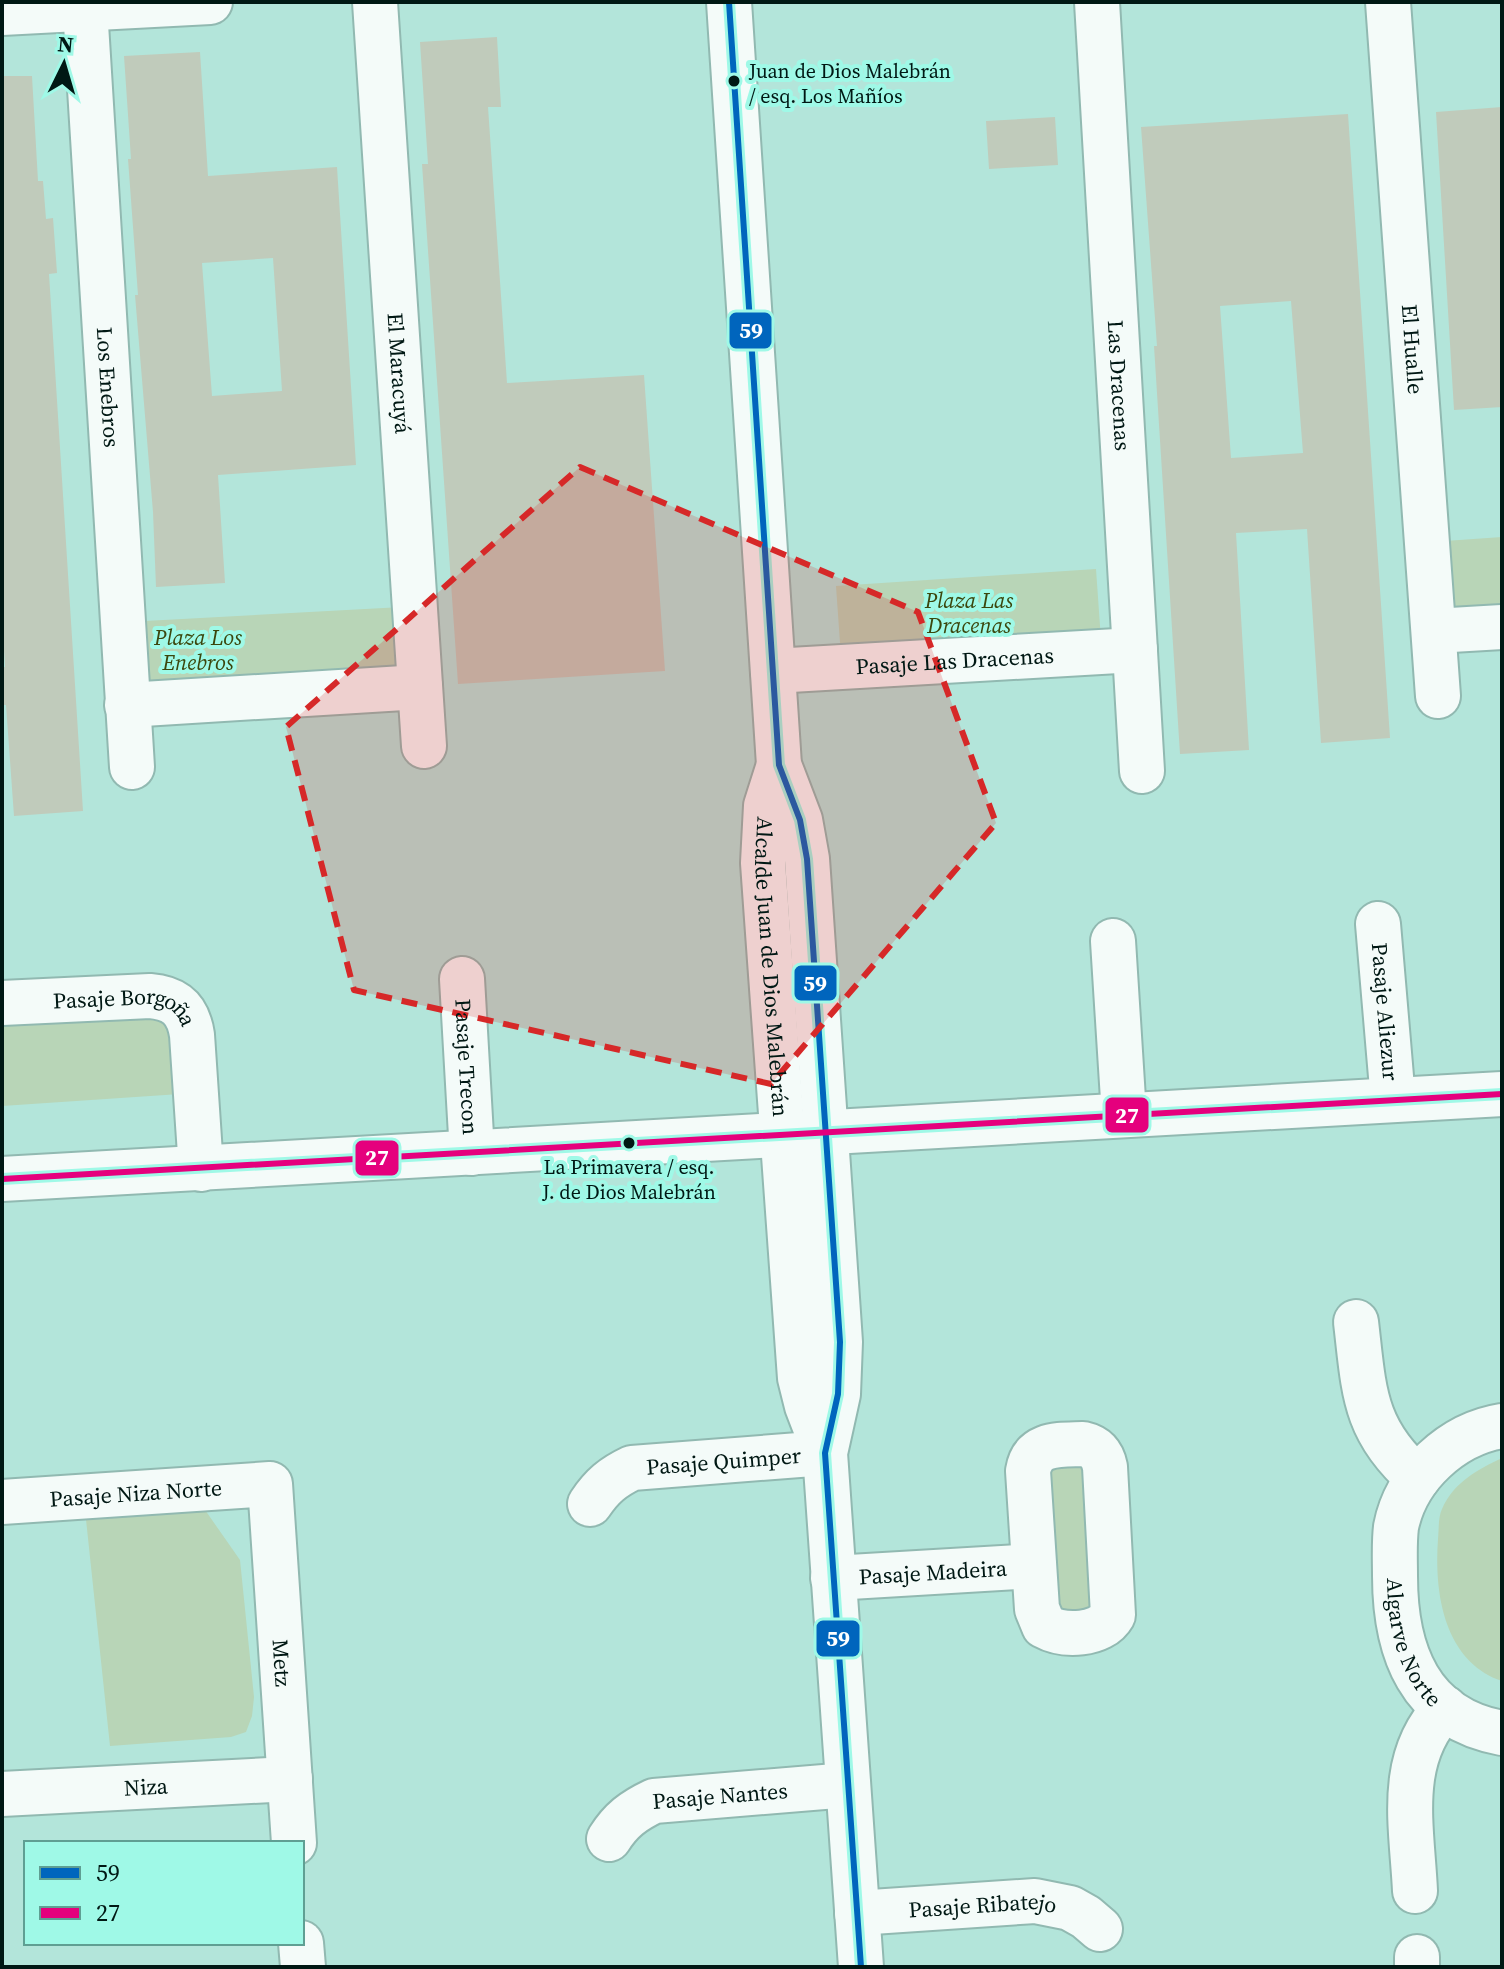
<svg xmlns="http://www.w3.org/2000/svg" width="1504" height="1969" font-family="'Source Serif 4',serif">
<style>
.green{fill:#b8d5b7}
.building{fill:#c0cbbb;fill-rule:evenodd}
.lines{fill:none;stroke-linecap:round;stroke-linejoin:round}
.minor-casing{stroke:#91b9b1;stroke-width:48}
.minor{stroke:#f4fbf9;stroke-width:44}
.bus-1-casing{stroke:#9ff9e7;stroke-width:12}
.bus-2-casing{stroke:#9ff9e7;stroke-width:12}
.bus-1{stroke:#0065bd;stroke-width:6}
.bus-2{stroke:#e5007d;stroke-width:6}
.marked{fill:#d62828;fill-opacity:0.2;stroke:#d62828;stroke-width:6;stroke-dasharray:16 10;stroke-linejoin:round}
.bus-dot{fill:#001814;stroke:#9ff9e7;stroke-width:3}
.labels{text-anchor:middle;stroke-width:8;stroke-linejoin:round;paint-order:stroke}
.bus-label{font-size:20px;fill:#001814;stroke:#9ff9e7;text-anchor:start}
.street-label{font-size:22px;fill:#001814;stroke:#9ff9e7}
.park-label{font-size:22px;font-style:italic;fill:#3b460d;stroke:#9ff9e7}
.line-badge{stroke:#9ff9e7;stroke-width:3}
.badge-label{font-size:22px;text-anchor:middle;font-weight:bold;fill:#fff}
</style>
<rect width="100%" height="100%" fill="#b3e5da"/>
<path class="green" d="M 1502,537 L 1502,607 L 1450,611 L 1445,541 Z
M 1096,569 L 1101,640 L 841,657 L 836,586 Z
M 402,607 L 405,669 L 149,683 L 145,621 Z
M 147,1011 L 172,1020 L 180,1094 L 2,1106 L 2,1017 Z
M 1502,1458 L 1502,1681 C 1444,1661 1434,1593 1438,1539 C 1439,1530 1438,1517 1442,1509 C 1454,1482 1477,1470 1502,1458 Z
M 1092,1461 L 1103,1609 L 1055,1613 L 1045,1464 Z
M 196,1497 L 240,1560 L 254,1697 L 252,1716 L 246,1732 L 231,1737 L 110,1746 L 85,1510 Z"/>
<path class="building" d="M 497,37 L 501,107 L 488,107 L 507,383 L 644,375 L 665,671 L 458,684 L 422,164 L 428,164 L 420,42 Z
M 200,52 L 208,176 L 337,167 L 356,465 L 218,475 L 225,583 L 156,587 L 153,512 L 135,295 L 138,295 L 128,159 L 131,159 L 124,56 ZM 273,258 L 282,391 L 212,396 L 202,263 Z
M 2,76 L 32,76 L 38,181 L 43,181 L 46,219 L 53,218 L 57,273 L 49,274 L 83,811 L 14,816 L 6,705 L 2,705 L 2,667 L 5,667 L 2,618 Z
M 1502,107 L 1502,407 L 1454,410 L 1436,112 Z
M 1348,114 L 1390,738 L 1321,743 L 1307,529 L 1236,533 L 1249,750 L 1180,754 L 1154,346 L 1157,346 L 1141,127 ZM 1291,301 L 1303,453 L 1231,458 L 1220,306 Z
M 1055,117 L 1058,165 L 989,169 L 986,121 Z"/>
<g class="lines">
<defs>
<g id="minor">
<path id="s1" d="M 375,2 L 424,746"/>
<path d="M 729,2 L 779,765 L 800,820 L 807,859 L 840,1342 L 838,1394 L 825,1453 L 861,1967"/>
<path id="s2" d="M 1097,2 L 1142,771"/>
<path id="s3" d="M 1388,2 L 1438,696"/>
<path id="s4" d="M 85,8 L 132,767"/>
<path d="M 2,13 L 210,2"/>
<path d="M 1434,631 L 1502,627"/>
<path id="s5" d="M 773,671 L 1135,650"/>
<path d="M 127,705 L 420,687"/>
<path id="s6" d="M 779,765 L 766,806 L 763,863 L 800,1378 L 807,1406 L 825,1453"/>
<path id="s7" d="M 1378,924 L 1393,1100"/>
<path d="M 1113,941 L 1124,1115"/>
<path id="s8" d="M 462,979 L 472,1153"/>
<path id="s9" d="M 2,1003 L 150,996 C 175,998 188,1009 192,1035 L 201,1169"/>
<path d="M 2,1179 L 1502,1094"/>
<path d="M 1356,1322 C 1364,1390 1363,1430 1418,1478"/>
<path id="s10" d="M 1502,1426 C 1452,1434 1406,1476 1396,1527 C 1394,1543 1395,1560 1395,1576 C 1395,1651 1419,1718 1502,1733"/>
<path d="M 1083,1444 C 1096,1447 1102,1453 1105,1467 L 1113,1615 C 1101,1636 1064,1637 1044,1626 L 1037,1609 L 1028,1471 C 1033,1442 1059,1445 1083,1444 Z"/>
<path id="s11" d="M 2,1502 L 270,1484 L 294,1843"/>
<path id="s12" d="M 590,1504 C 602,1486 613,1477 632,1468 L 825,1453"/>
<path id="s13" d="M 833,1578 L 1034,1566"/>
<path id="s14" d="M 2,1794 L 290,1779"/>
<path id="s15" d="M 609,1839 C 621,1820 633,1811 654,1801 L 848,1785"/>
<path d="M 1415,1891 C 1412,1826 1396,1759 1445,1708"/>
<path id="s16" d="M 857,1913 L 1035,1901 L 1070,1908 L 1086,1917 L 1100,1929"/>
<path d="M 301,1943 L 303,1967"/>
<path d="M 1417,1957 L 1417,1967"/>
</g>
</defs>
<use href="#minor" class="minor-casing"/>
<use href="#minor" class="minor"/>
<defs>
<path id="bus-1" d="M 729,2 L 779,765 L 800,820 L 807,859 L 840,1342 L 838,1394 L 825,1453 L 861,1967"/>
<path id="bus-2" d="M 2,1179 L 1502,1094"/>
</defs>
<use href="#bus-1" class="bus-1-casing"/>
<use href="#bus-2" class="bus-2-casing"/>
<use href="#bus-1" class="bus-1"/>
<use href="#bus-2" class="bus-2"/>
</g>
<path class="marked" d="M 580,467 L 918,612 L 996,823 L 771,1084 L 354,990 L 286,727 Z"/>
<g class="bus-dot">
<circle cx="734" cy="81" r="7"/>
<circle cx="629" cy="1143" r="7"/>
</g>
<g class="labels">
<g class="bus-label">
<text x="749" y="78">Juan de Dios Malebrán<tspan x="749" dy="25">/ esq. Los Mañíos</tspan></text>
<text x="629" y="1174" text-anchor="middle">La Primavera / esq.<tspan x="629" dy="25">J. de Dios Malebrán</tspan></text>
</g>
<g class="street-label">
<text dy="8" stroke="none"><textPath href="#s3" startOffset="348">El Hualle</textPath></text>
<text dy="8" stroke="none"><textPath href="#s1" startOffset="372">El Maracuyá</textPath></text>
<text dy="8" stroke="none"><textPath href="#s2" startOffset="384">Las Dracenas</textPath></text>
<text dy="8" stroke="none"><textPath href="#s4" startOffset="380">Los Enebros</textPath></text>
<text dy="8" stroke="none"><textPath href="#s5" startOffset="182">Pasaje Las Dracenas</textPath></text>
<text dy="8" stroke="none"><textPath href="#s6" startOffset="204">Alcalde Juan de Dios Malebrán</textPath></text>
<text dy="8" stroke="none"><textPath href="#s7" startOffset="88">Pasaje Aliezur</textPath></text>
<text dy="8" stroke="none"><textPath href="#s9" startOffset="126">Pasaje Borgoña</textPath></text>
<text dy="8" stroke="none"><textPath href="#s8" startOffset="88">Pasaje Trecon</textPath></text>
<text dy="8" stroke="none"><textPath href="#s12" startOffset="148">Pasaje Quimper</textPath></text>
<text dy="8" stroke="none"><textPath href="#s11" startOffset="134">Pasaje Niza Norte</textPath></text>
<text dy="8" stroke="none"><textPath href="#s13" startOffset="100">Pasaje Madeira</textPath></text>
<text dy="8" stroke="none"><textPath href="#s10" startOffset="274">Algarve Norte</textPath></text>
<text dy="8" stroke="none"><textPath href="#s11" startOffset="448">Metz</textPath></text>
<text dy="8" stroke="none"><textPath href="#s14" startOffset="144">Niza</textPath></text>
<text dy="8" stroke="none"><textPath href="#s15" startOffset="126">Pasaje Nantes</textPath></text>
<text dy="8" stroke="none"><textPath href="#s16" startOffset="126">Pasaje Ribatejo</textPath></text>
</g>
<g class="park-label">
<text x="969" y="608">Plaza Las<tspan x="969" dy="25">Dracenas</tspan></text>
<text x="198" y="645">Plaza Los<tspan x="198" dy="25">Enebros</tspan></text>
</g>
</g>
<g class="line-badge">
<rect x="728" y="311" width="45" height="39" rx="8" fill="#0065bd"/>
<rect x="793" y="964" width="45" height="38" rx="8" fill="#0065bd"/>
<rect x="1104" y="1096" width="46" height="38" rx="8" fill="#e5007d"/>
<rect x="354" y="1139" width="46" height="38" rx="8" fill="#e5007d"/>
<rect x="815" y="1619" width="46" height="39" rx="8" fill="#0065bd"/>
</g>
<g class="badge-label">
<text x="751" y="338">59</text>
<text x="815" y="991">59</text>
<text x="1127" y="1123">27</text>
<text x="377" y="1165">27</text>
<text x="838" y="1646">59</text>
</g>
<rect width="1504" height="1969" fill="none" stroke="#001814" stroke-width="8"/>
<rect x="24" y="1841" width="280" height="104" fill="#9ff9e7" stroke="#5f9f93" stroke-width="2"/>
<rect x="40" y="1867" width="40" height="12" fill="#0065bd" stroke="#5f9f93" stroke-width="2"/>
<text x="96" y="1881" font-size="24" fill="#001814">59</text>
<rect x="40" y="1907" width="40" height="12" fill="#e5007d" stroke="#5f9f93" stroke-width="2"/>
<text x="96" y="1921" font-size="24" fill="#001814">27</text>
<g transform="translate(64 64) rotate(5)" stroke="#9ff9e7" stroke-width="6" paint-order="stroke">
<path d="M0-6L14 30L0 20L-14 30Z" fill="#001814"/>
<text y="-12" font-size="22" font-weight="bold" text-anchor="middle" fill="#001814">N</text>
</g>
</svg>
